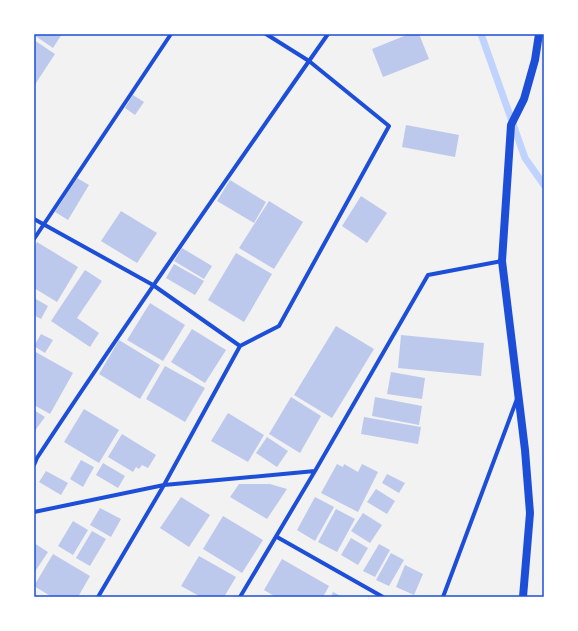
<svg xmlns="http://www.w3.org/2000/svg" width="578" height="631" font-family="Karla,sans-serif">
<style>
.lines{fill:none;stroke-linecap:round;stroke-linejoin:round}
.stream{stroke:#bfd3fe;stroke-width:7}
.building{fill:#bdc9ec}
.minor{stroke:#1d4ed8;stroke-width:4}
.secondary{stroke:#1d4ed8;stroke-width:8}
.neatline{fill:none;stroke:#1d4ed8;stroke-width:1.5}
</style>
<rect width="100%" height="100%" fill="#f2f2f2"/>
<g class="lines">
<path class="stream" d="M 481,34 L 525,158 L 544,185"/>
</g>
<path class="building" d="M 34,34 L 62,34 L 53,48 L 34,35 Z
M 409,34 L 419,34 L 429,59 L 383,77 L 372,49 Z
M 34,40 L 55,54 L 34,86 Z
M 133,95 L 144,102 L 135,115 L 125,108 Z
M 406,125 L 459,135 L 455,157 L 402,147 Z
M 77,178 L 89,185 L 68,220 L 55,212 Z
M 230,180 L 266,202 L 254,223 L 217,201 Z
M 361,196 L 387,213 L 367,243 L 342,226 Z
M 269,201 L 303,222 L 274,269 L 239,248 Z
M 121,211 L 157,233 L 137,263 L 101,241 Z
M 37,242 L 78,267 L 57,302 L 34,288 L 34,247 Z
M 182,248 L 212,266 L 204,279 L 174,261 Z
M 236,253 L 272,274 L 244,322 L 208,300 Z
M 174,264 L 204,281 L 195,295 L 166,278 Z
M 85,270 L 102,281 L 77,318 L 99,333 L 90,347 L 51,321 Z
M 34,298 L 48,306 L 41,319 L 34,315 Z
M 150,303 L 185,325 L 163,361 L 127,340 Z
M 336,326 L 374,349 L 332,418 L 294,395 Z
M 192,329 L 226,350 L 205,383 L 171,362 Z
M 41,334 L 53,340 L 45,353 L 34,346 Z
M 401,335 L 484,343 L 481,376 L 398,368 Z
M 119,340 L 160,365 L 140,399 L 99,374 Z
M 34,351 L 73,373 L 50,414 L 34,405 Z
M 165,366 L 205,388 L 185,422 L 146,399 Z
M 391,372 L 425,378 L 422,399 L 387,394 Z
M 291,397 L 321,416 L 300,453 L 269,434 Z
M 375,397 L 422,406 L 419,425 L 372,416 Z
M 84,409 L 119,430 L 99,463 L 64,442 Z
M 34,410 L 45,417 L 34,432 Z
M 228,413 L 264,435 L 248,462 L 211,441 Z
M 364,417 L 421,427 L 418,444 L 361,434 Z
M 122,434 L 156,455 L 148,468 L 142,465 L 139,469 L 136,467 L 133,472 L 108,457 Z
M 267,437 L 288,451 L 277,467 L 256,453 Z
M 81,460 L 94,467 L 83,487 L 70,479 Z
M 103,463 L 125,476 L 118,488 L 96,475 Z
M 337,464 L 343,467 L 344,464 L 358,472 L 362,464 L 378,472 L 358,512 L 321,493 Z
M 46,471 L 68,483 L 61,495 L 39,482 Z
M 387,474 L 405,483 L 399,493 L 382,483 Z
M 239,484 L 270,484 L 287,489 L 267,519 L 230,497 Z
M 376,489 L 395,501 L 387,514 L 367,502 Z
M 181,497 L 210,515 L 189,547 L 160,528 Z
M 315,497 L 334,507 L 315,541 L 297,530 Z
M 100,508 L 121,519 L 111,537 L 90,525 Z
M 336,509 L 355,519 L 337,552 L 318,542 Z
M 363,513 L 382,525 L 370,543 L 351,531 Z
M 223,516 L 263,540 L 242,573 L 203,549 Z
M 73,521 L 88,530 L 73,555 L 58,546 Z
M 92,531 L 106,539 L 90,566 L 76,558 Z
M 351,538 L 368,548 L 358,565 L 341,555 Z
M 34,543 L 48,552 L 34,573 Z
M 379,544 L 390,550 L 375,577 L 363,571 Z
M 391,553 L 404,560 L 389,586 L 376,580 Z
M 53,554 L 90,576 L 78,597 L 52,597 L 34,586 Z
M 199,556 L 236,577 L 224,597 L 201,597 L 181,586 Z
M 282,559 L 329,586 L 323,597 L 276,597 L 264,590 Z
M 405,565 L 423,574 L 414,595 L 396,587 Z
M 333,592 L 343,597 L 331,597 Z"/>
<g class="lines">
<path class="minor" d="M 266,34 L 309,61 L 328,34
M 34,219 L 153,285 L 240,346
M 34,239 L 171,34
M 34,465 L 37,458 C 125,324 217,193 309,61 L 389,126 L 279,326 L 240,346 L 164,485 L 98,597
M 34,512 L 164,485 L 315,471
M 277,537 L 383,597
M 240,597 L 315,471 L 428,275 L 502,261
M 443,597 L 517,399"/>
<path class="secondary" d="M 523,597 L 530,513 L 525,450 L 502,261 L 511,125 L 524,99 L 535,60 L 539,34"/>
</g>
<rect width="578" height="631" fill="none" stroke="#ffffff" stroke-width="70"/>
<rect x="35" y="35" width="508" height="561" class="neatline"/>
</svg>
